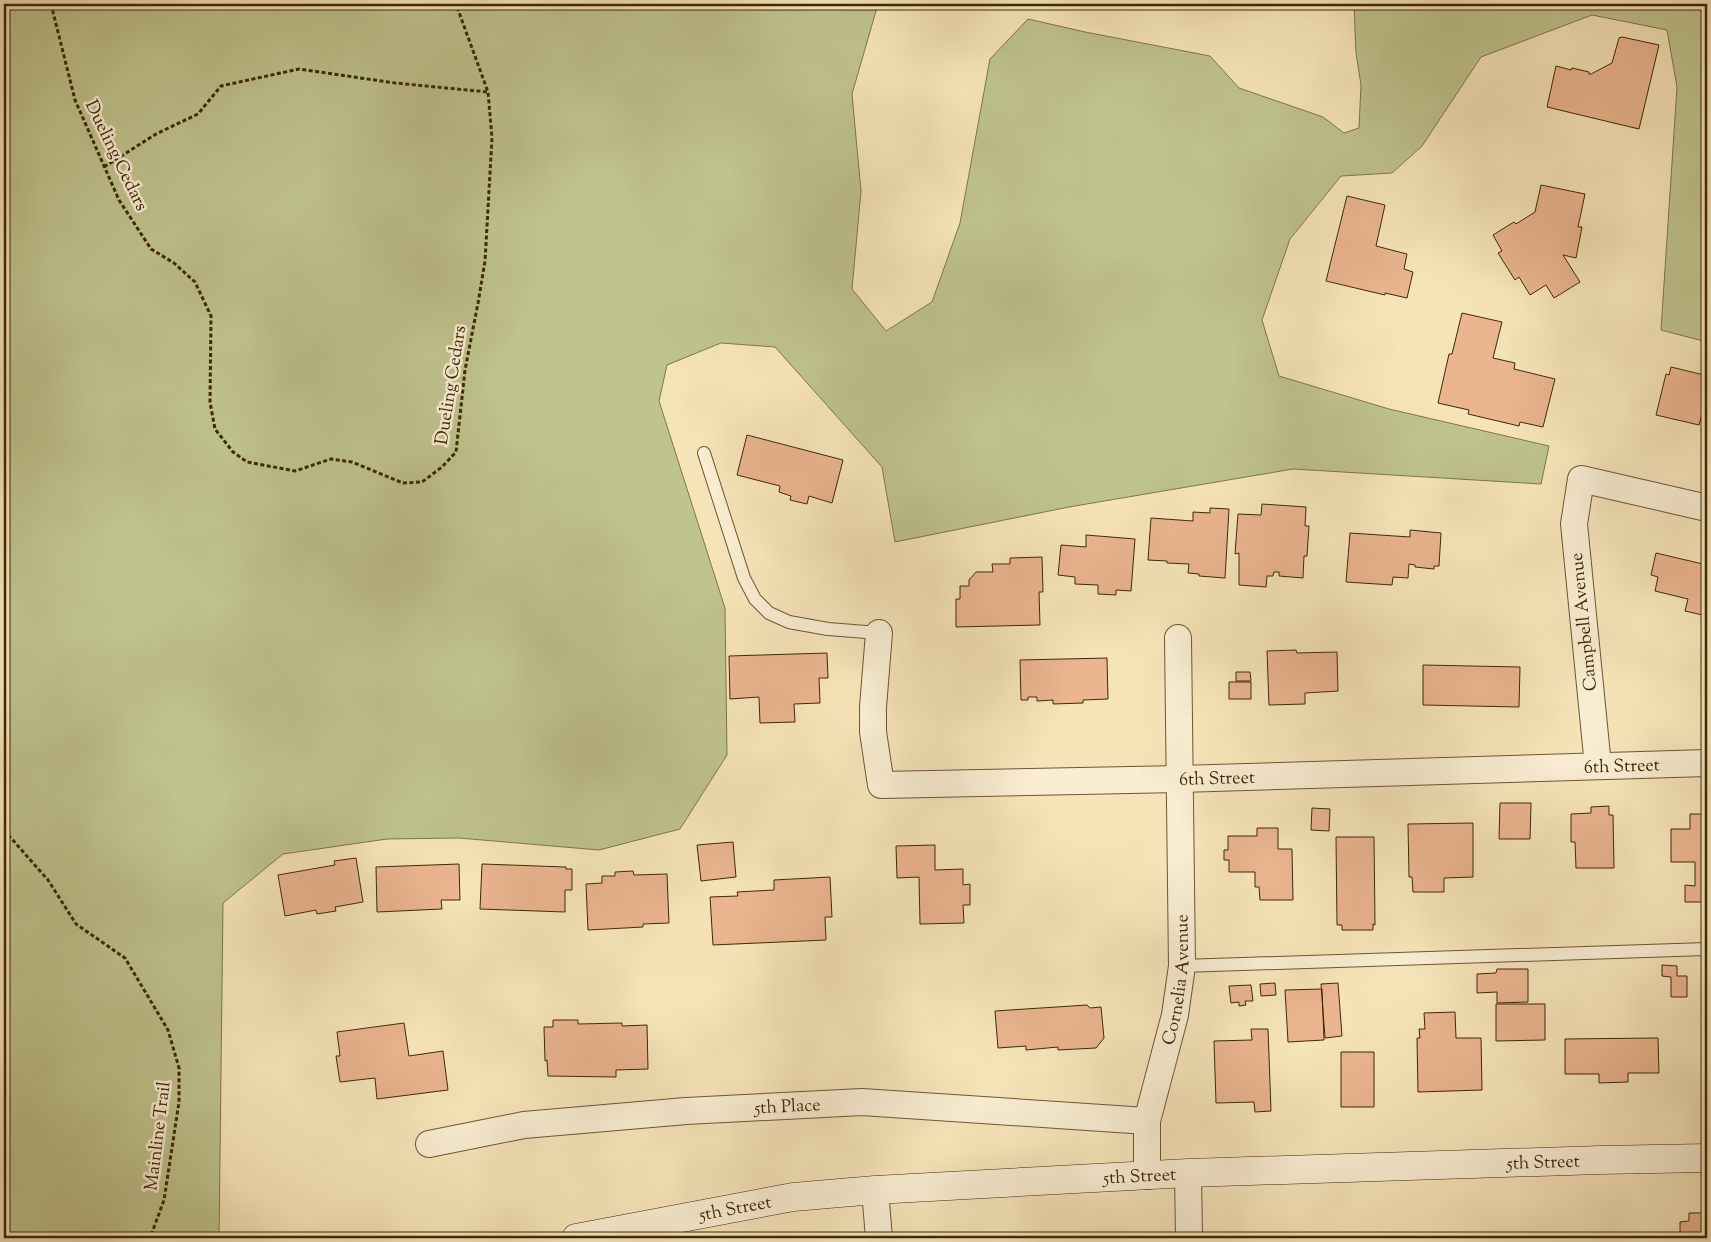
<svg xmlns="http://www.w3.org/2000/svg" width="1711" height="1242" font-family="'Sorts Mill Goudy',serif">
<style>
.green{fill:#bfc38d;stroke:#7e764a}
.building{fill:#eab58f;stroke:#3e2806}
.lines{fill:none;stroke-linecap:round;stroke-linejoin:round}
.lane-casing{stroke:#6c5733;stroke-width:14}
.street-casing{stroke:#6c5733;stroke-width:28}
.secondary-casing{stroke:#3e2806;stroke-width:29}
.path{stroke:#3e2806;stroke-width:3;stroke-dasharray:4 2.5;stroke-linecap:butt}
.lane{stroke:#f9edd2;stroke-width:12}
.street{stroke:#f9edd2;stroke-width:26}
.secondary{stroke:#f9edd2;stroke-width:28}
.labels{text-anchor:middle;stroke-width:5;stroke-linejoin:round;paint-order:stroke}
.street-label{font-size:18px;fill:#3e2806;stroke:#f9edd2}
</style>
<rect width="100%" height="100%" fill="#f6e4b9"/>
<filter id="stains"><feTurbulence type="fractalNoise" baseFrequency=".004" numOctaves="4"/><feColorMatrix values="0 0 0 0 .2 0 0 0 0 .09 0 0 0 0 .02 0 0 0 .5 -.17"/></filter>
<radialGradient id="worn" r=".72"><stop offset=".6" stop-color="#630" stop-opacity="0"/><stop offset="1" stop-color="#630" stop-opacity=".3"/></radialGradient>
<path class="green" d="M 4,4 L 878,4 L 852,94 L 861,191 L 852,289 L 886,331 L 932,302 L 960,223 L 990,59 L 1028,19 L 1085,32 L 1210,56 L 1239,88 L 1323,117 L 1344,133 L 1359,128 L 1361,85 L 1356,53 L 1354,4 L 1707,4 L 1707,342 L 1661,330 L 1677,87 L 1667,30 L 1592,15 L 1481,57 L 1422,146 L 1392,173 L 1341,176 L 1290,239 L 1262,320 L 1279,376 L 1389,409 L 1549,446 L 1541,484 L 1293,469 L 1069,507 L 895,542 L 882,467 L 775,347 L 721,343 L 667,365 L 659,401 L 725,608 L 727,755 L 680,829 L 599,850 L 459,838 L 387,839 L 283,854 L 223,903 L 219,1238 L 4,1238 Z"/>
<path class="building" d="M 1622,37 L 1659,45 L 1639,129 L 1547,107 L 1556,66 L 1571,70 L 1572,68 L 1589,72 L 1589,74 L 1591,74 L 1612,63 L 1619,38 Z
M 1541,185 L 1585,194 L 1578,227 L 1582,227 L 1576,258 L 1563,255 L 1580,282 L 1554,298 L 1546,285 L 1530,295 L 1519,277 L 1515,280 L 1498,253 L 1502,251 L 1493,235 L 1514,222 L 1516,224 L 1535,212 Z
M 1347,196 L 1385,205 L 1376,246 L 1407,254 L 1404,269 L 1413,272 L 1407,298 L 1385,293 L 1385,295 L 1326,281 Z
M 1462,313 L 1502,322 L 1493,358 L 1515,363 L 1514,369 L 1555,379 L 1543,427 L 1520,422 L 1519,426 L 1468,414 L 1469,410 L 1438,403 L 1449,354 L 1452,354 Z
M 1671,367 L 1704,375 L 1705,370 L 1707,370 L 1707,419 L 1701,417 L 1699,425 L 1656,415 L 1666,374 L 1669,375 Z
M 747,435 L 843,460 L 832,503 L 809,496 L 807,504 L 790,500 L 791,496 L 779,492 L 780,486 L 737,475 Z
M 1262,504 L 1306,507 L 1305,526 L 1309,526 L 1307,556 L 1304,556 L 1303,578 L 1279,576 L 1279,572 L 1274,572 L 1273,576 L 1267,576 L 1266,587 L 1239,585 L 1239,553 L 1235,554 L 1238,514 L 1261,515 Z
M 1210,508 L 1229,509 L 1225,578 L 1199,576 L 1199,574 L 1188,573 L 1189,564 L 1167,563 L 1167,561 L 1148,560 L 1151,518 L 1193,521 L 1193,512 L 1210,513 Z
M 1410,530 L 1441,533 L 1439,566 L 1434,566 L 1434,569 L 1415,567 L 1415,565 L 1409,564 L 1408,578 L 1393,577 L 1392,585 L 1346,582 L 1350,533 L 1410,537 Z
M 1086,535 L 1135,539 L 1131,591 L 1116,590 L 1116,595 L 1098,594 L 1098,585 L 1075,584 L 1075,577 L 1058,575 L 1061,545 L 1086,547 Z
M 1656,553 L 1707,565 L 1707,616 L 1685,611 L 1688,599 L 1655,591 L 1658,577 L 1651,575 Z
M 1042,557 L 1043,592 L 1039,592 L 1040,625 L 956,627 L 956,599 L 960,599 L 960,586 L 969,586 L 969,580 L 976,572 L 993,572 L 992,564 L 1010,564 L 1010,558 Z
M 1296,650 L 1297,653 L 1337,652 L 1338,691 L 1305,693 L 1305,704 L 1269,705 L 1267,651 Z
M 827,653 L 828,678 L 819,678 L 820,703 L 794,704 L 795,722 L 760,723 L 759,697 L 730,699 L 729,656 Z
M 1107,658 L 1108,699 L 1083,700 L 1083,703 L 1053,704 L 1053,700 L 1037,701 L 1037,697 L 1028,697 L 1028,700 L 1021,700 L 1020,660 Z
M 1423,665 L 1520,667 L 1519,707 L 1423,705 Z
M 1236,672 L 1250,672 L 1251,681 L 1236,681 Z
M 1229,682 L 1251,682 L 1251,699 L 1229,699 Z
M 1500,803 L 1531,803 L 1530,839 L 1499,839 Z
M 1609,806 L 1609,815 L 1613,815 L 1614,868 L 1576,868 L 1575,842 L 1571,842 L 1571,814 L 1591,813 L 1591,807 Z
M 1312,808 L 1330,809 L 1329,831 L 1311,830 Z
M 1690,814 L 1706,814 L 1707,902 L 1685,902 L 1685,885 L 1695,886 L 1695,862 L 1671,862 L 1671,829 L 1690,829 Z
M 1473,823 L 1473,877 L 1444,878 L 1444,892 L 1413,892 L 1412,877 L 1409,877 L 1408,824 Z
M 1257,828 L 1278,828 L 1278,849 L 1292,849 L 1293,900 L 1260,900 L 1259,887 L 1255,887 L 1255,872 L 1229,872 L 1229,860 L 1224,860 L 1224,850 L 1228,850 L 1228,836 L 1257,836 Z
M 1336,837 L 1374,837 L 1375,925 L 1373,924 L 1373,930 L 1342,930 L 1342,925 L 1337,925 Z
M 733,842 L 736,877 L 701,881 L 697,845 Z
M 935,845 L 935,870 L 963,869 L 963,885 L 970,884 L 970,905 L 963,905 L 964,923 L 920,924 L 919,877 L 897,878 L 896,846 Z
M 356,858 L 363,902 L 335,907 L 336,911 L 317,914 L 316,910 L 285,916 L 278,875 L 335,865 L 334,861 Z
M 459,864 L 460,900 L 441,900 L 442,909 L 377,912 L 376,867 Z
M 482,864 L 566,867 L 566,869 L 572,869 L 572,890 L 565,890 L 565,912 L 480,909 Z
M 633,871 L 634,875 L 667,874 L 669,923 L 643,924 L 643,927 L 588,930 L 586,884 L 602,883 L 602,876 L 615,876 L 615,872 Z
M 830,877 L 832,917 L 825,917 L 826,940 L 713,945 L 710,897 L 738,896 L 737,892 L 774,890 L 774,880 Z
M 1662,965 L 1677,966 L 1677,976 L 1687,976 L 1687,997 L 1671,997 L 1671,977 L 1662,976 Z
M 1497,969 L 1528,969 L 1528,1002 L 1497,1003 L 1497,992 L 1477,993 L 1477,974 L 1496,973 Z
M 1275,983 L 1276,995 L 1261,996 L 1260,984 Z
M 1338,983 L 1342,1036 L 1325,1038 L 1321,984 Z
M 1251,985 L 1253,1001 L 1245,1001 L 1246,1005 L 1239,1006 L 1239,1002 L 1231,1003 L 1229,986 Z
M 1322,989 L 1324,1040 L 1288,1042 L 1285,990 Z
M 1496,1004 L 1545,1004 L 1545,1040 L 1496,1041 Z
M 1087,1005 L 1090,1008 L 1101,1007 L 1104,1038 L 1096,1048 L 1058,1050 L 1058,1047 L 1026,1050 L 1026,1046 L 998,1048 L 995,1011 Z
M 1455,1012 L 1456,1038 L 1481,1038 L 1482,1090 L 1418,1092 L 1417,1038 L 1420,1038 L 1419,1029 L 1425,1029 L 1424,1013 Z
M 553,1020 L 578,1020 L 578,1024 L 622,1023 L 622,1026 L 647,1025 L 648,1069 L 616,1070 L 616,1077 L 548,1076 L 547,1060 L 545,1061 L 544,1027 L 553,1027 Z
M 404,1023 L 409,1056 L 443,1051 L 448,1090 L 377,1099 L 375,1078 L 340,1082 L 336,1056 L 340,1056 L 337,1032 Z
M 1251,1029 L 1268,1029 L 1271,1111 L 1255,1112 L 1254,1102 L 1216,1103 L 1214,1041 L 1252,1040 Z
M 1658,1038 L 1659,1073 L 1628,1073 L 1628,1082 L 1599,1083 L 1599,1074 L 1565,1074 L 1565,1039 Z
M 1341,1052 L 1374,1052 L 1374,1107 L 1341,1107 Z
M 1689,1213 L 1707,1213 L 1707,1238 L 1673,1238 L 1673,1237 L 1680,1236 L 1680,1222 L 1689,1221 Z
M 1451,1236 L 1470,1236 L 1470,1238 L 1451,1238 Z"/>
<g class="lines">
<defs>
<path id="lane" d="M 704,453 L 744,578 L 755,599 L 769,613 L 789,622 L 828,629 L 879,633
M 1182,966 L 1707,949"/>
<g id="street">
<path id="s1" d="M 879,633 L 873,707 L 873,732 L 881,785 L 1180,779 L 1707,763"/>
<path d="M 1598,766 L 1574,524 L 1581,479 L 1707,508"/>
<path id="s2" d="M 429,1144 L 524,1125 L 686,1111 L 862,1102 L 1147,1121"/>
<path d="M 1188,1173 L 1189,1238"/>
<path id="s3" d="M 1147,1176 L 1147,1121 L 1175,1015 L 1182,966 L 1178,638"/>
<path d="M 875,1190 L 879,1238"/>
</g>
<g id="secondary">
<path id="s4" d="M 576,1238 L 793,1197 L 875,1190 L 1188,1173 L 1600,1160 L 1707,1158"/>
</g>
</defs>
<use href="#lane" class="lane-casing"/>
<use href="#street" class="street-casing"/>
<use href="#secondary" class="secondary-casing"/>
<path class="path" d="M 51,4 L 75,100 L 119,200 L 151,249 L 174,263 L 195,282 L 211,316 L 210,402 L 215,429 L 233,452 L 247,462 L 295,471 L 331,459 L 352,462 L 403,483 L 422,482 L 442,467 L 456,452 L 465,370 L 478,303 L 485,261 L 492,138 L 488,92 L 456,4
M 104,167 L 156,134 L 198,114 L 221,86 L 299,69 L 395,83 L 488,92
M 4,830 L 48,880 L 76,924 L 125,958 L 168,1030 L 179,1068 L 179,1102 L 164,1200 L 150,1238"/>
<use href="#lane" class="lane"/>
<use href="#street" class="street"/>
<use href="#secondary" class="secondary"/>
</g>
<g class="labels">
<g class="street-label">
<text transform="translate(117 155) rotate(64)" y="6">Dueling Cedars</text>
<text transform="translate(450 385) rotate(-81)" y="6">Dueling Cedars</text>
<text transform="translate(1583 622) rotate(-96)" y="6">Campbell Avenue</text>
<text dy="6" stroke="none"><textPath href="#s1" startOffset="894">6th Street</textPath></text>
<text dy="6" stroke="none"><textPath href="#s1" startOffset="489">6th Street</textPath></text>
<text dy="6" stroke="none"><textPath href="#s3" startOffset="200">Cornelia Avenue</textPath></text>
<text dy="6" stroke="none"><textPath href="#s2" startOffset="361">5th Place</textPath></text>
<text transform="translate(157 1136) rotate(-83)" y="6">Mainline Trail</text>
<text dy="6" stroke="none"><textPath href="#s4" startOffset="972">5th Street</textPath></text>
<text dy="6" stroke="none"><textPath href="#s4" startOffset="568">5th Street</textPath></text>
<text dy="6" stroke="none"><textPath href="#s4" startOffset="162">5th Street</textPath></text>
</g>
</g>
<rect width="1711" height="1242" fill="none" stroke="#f6e4b9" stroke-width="20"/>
<rect x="5" y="5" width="1701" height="1232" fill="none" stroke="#3e2806" stroke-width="2.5"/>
<rect x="10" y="10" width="1691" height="1222" fill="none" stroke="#3e2806"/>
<rect width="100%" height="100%" filter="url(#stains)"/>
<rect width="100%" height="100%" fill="url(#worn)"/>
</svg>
